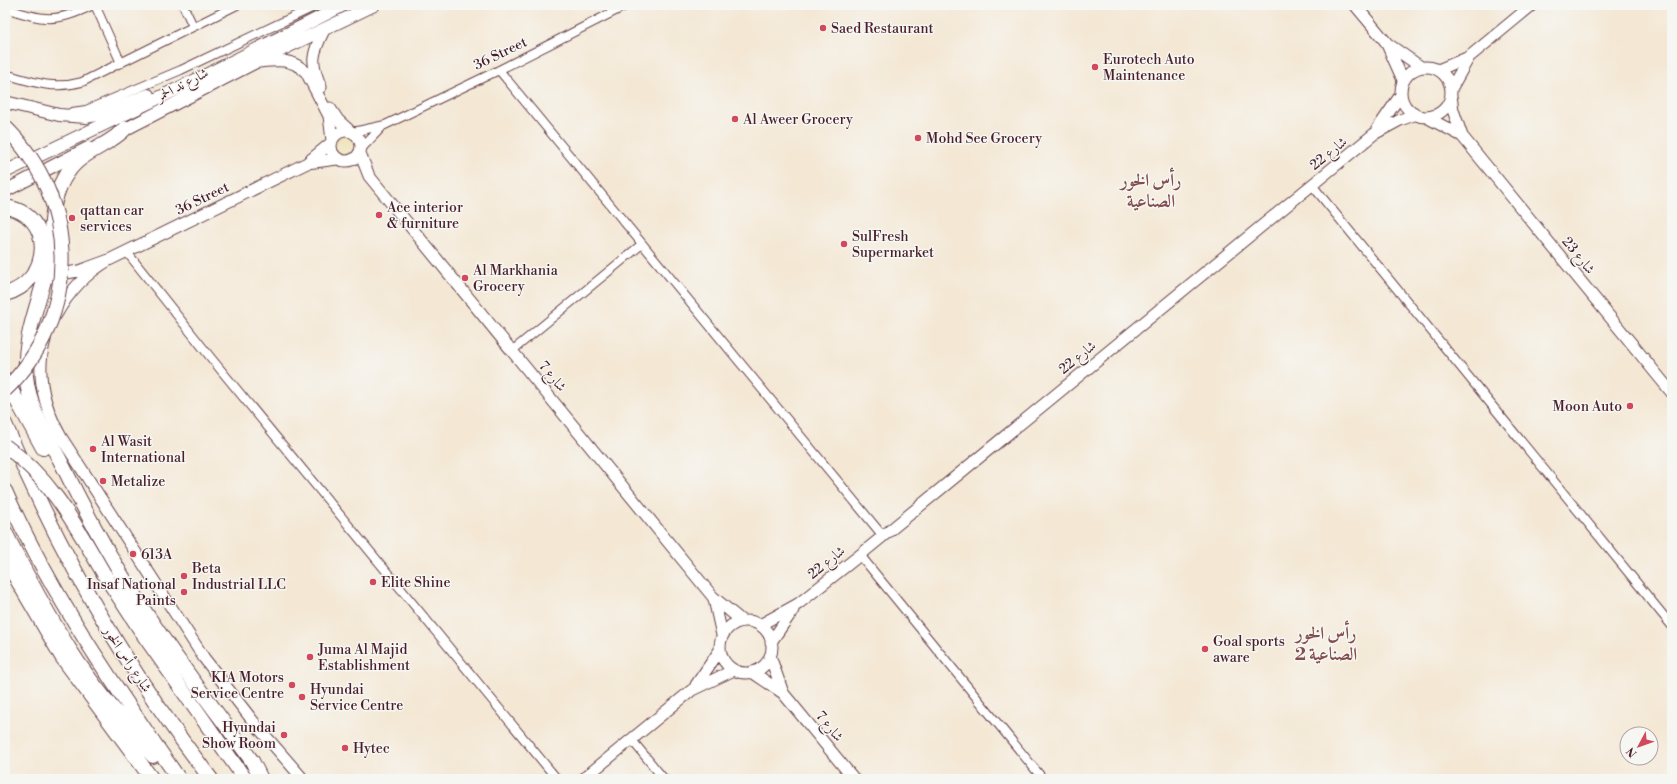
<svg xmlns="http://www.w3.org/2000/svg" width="1677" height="784" font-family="'Libre Bodoni',Amiri,serif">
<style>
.sand{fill:#eeda9e;stroke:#9c7c64}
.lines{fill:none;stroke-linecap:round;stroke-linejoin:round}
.street-casing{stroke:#643d44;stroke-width:10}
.secondary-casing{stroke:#643d44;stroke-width:13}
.primary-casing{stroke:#643d44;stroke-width:14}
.highway-casing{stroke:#643d44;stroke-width:16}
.street{stroke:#fff;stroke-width:8}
.secondary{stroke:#fff;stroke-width:11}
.primary{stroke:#fff;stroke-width:12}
.highway{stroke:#fff;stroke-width:14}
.highway-bridge-casing{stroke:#643d44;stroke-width:16;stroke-linecap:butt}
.highway-bridge{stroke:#fff;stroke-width:14}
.poi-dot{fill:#d1495b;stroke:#f6f6f2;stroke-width:1.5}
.labels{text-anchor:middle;stroke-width:3;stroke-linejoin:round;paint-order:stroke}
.poi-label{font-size:14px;fill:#4a1f2b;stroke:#f6f6f2;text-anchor:start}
.street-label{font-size:14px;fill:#4a1f2b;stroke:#f6f6f2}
.district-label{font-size:18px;font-weight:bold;fill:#844e4f;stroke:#f6f6f2}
</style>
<rect width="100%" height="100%" fill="#f6f6f2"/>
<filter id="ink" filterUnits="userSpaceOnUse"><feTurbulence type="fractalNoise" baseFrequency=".025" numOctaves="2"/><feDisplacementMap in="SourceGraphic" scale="8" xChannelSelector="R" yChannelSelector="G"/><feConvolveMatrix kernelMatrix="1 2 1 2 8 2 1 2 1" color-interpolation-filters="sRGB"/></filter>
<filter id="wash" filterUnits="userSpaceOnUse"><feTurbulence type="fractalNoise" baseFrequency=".012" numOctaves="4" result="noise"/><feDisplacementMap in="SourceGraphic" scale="16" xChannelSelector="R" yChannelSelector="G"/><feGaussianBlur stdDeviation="0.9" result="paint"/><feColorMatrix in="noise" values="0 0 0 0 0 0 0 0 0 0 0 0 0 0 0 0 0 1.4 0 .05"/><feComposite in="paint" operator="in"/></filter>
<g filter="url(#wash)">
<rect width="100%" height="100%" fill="#f4e8d5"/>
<path class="sand" d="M335 145a11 11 0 1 1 22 0a11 11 0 1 1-22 0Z"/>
</g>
<g filter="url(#ink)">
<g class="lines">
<defs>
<path id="street" d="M 95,5 L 121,63
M 183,5 L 193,26
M 5,8 C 43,20 55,24 93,5
M 499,70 L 883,536
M 5,74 C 32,82 54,90 82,82 L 237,5
M 72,112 L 86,110 L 181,70 L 318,5
M 353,132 L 385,125 L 499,70 L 627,5
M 361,149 L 381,128
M 1312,185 L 1672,626
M 126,251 L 211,358 L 557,779
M 513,350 L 642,244
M 860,555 L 1043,779
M 631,739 L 664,779"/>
<path id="secondary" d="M 1355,5 L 1386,42 L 1403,80
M 1388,44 L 1421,67
M 259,62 C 278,60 291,58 306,72 L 329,116 L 332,140
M1401 92a25 25 0 1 1 50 0a25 25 0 1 1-50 0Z
M 1438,70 L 1469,57 L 1532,5
M 321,87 C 310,62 312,54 324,30
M 1451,89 L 1469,57
M 1451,96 L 1453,110 L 1462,136 L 1672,393
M 330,108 L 338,120 L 349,130
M 1428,118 L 1462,136
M 1378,128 L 1400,96
M331 146a15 15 0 1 1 30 0a15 15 0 1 1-30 0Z
M 360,153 L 369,176 L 713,597 L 742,621
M 308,162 L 331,143
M 54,278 L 60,274 L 79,271 L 109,260 L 307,163 L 337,159
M 56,315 C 69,291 85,274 109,260
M 45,340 C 35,374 44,407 61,437 L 204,658 L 256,725 L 303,779
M 714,599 L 722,635
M720 647a26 26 0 1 1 52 0a26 26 0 1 1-52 0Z
M 760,625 L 798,604 L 860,555 L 1374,134 L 1400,120 L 1414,115
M 771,642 L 793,610
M 770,656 L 782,690
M 752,672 L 783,693 L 854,779
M 696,685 L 720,650
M 583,779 L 692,690 L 734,670"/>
<path id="primary" d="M 5,102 L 59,115 L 86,117 L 96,115 L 148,95
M 118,133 L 256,62 L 374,5
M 5,172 L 204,76 L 344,5
M 5,191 L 88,148"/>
<path id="highway" d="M 126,128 C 109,146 82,151 68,172 C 48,199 53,233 48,264 C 40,303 23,334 26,376 C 29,408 47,435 62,464 C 82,505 103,545 127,584 C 165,645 210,703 252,761 L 261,779
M 5,207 C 56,214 52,282 5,294
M 5,379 L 43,448
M 5,424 C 58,551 127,670 211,779
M 5,491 C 50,593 115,687 179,779
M 5,532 C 25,572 46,612 70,650 C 94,688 124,722 153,756
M 5,559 L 62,657 L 152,779
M 104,574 L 145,637 L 245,779"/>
</defs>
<use href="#street" class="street-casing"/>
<use href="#secondary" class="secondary-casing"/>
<use href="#primary" class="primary-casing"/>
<use href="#highway" class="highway-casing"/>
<use href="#street" class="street"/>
<use href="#secondary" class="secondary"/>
<use href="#primary" class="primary"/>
<use href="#highway" class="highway"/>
<defs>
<path id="highway-bridge" d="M 5,127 C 80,200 81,317 5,390
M 5,446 C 51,478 76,526 104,574"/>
</defs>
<use href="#highway-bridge" class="highway-bridge-casing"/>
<use href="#highway-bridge" class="highway-bridge"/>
</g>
</g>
<g class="poi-dot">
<circle cx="823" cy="28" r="4"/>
<circle cx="1095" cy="67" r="4"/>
<circle cx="735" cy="119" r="4"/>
<circle cx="918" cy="138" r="4"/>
<circle cx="379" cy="215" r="4"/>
<circle cx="72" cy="218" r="4"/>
<circle cx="844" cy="244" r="4"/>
<circle cx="465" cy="278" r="4"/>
<circle cx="1630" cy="406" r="4"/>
<circle cx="93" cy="449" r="4"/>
<circle cx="103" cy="481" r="4"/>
<circle cx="133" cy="554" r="4"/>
<circle cx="184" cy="576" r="4"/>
<circle cx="373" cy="582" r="4"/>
<circle cx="184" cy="592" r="4"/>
<circle cx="1205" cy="649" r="4"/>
<circle cx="310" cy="657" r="4"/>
<circle cx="292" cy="685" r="4"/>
<circle cx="302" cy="697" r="4"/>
<circle cx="284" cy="735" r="4"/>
<circle cx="345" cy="748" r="4"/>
</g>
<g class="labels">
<g class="poi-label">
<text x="831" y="33">Saed Restaurant</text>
<text x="1103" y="64">Eurotech Auto<tspan x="1103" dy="16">Maintenance</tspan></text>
<text x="743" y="124">Al Aweer Grocery</text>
<text x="926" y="143">Mohd See Grocery</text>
<text x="387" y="212">Ace interior<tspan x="387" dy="16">&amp; furniture</tspan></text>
<text x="80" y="215">qattan car<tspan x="80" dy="16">services</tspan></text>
<text x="852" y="241">SulFresh<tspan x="852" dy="16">Supermarket</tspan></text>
<text x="473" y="275">Al Markhania<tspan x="473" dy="16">Grocery</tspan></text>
<text x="1622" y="411" text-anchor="end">Moon Auto</text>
<text x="101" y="446">Al Wasit<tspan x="101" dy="16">International</tspan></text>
<text x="111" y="486">Metalize</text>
<text x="141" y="559">613A</text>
<text x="192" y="573">Beta<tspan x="192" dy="16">Industrial LLC</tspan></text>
<text x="381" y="587">Elite Shine</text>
<text x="176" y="589" text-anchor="end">Insaf National<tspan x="176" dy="16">Paints</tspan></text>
<text x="1213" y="646">Goal sports<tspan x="1213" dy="16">aware</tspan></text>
<text x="318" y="654">Juma Al Majid<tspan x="318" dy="16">Establishment</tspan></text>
<text x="284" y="682" text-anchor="end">KIA Motors<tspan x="284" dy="16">Service Centre</tspan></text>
<text x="310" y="694">Hyundai<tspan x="310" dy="16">Service Centre</tspan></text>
<text x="276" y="732" text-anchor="end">Hyundai<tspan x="276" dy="16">Show Room</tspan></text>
<text x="353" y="753">Hytec</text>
</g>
<g class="street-label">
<text transform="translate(500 53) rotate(-26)" y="5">36 Street</text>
<text transform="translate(182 84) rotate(-27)" y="5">شارع ند الحمر</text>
<text transform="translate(1328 153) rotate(-39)" y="5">شارع 22</text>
<text transform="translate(202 198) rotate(-26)" y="5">36 Street</text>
<text transform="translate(1579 255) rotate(51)" y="5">شارع 23</text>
<text transform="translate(1077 357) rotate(-39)" y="5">شارع 22</text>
<text transform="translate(553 376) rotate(51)" y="5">شارع 7</text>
<text transform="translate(826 562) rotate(-39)" y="5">شارع 22</text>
<text transform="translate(128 659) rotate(57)" y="5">شارع رأس الخور</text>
<text transform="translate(830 726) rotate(51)" y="5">شارع 7</text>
</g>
<g class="district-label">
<text x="1151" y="186">رأس الخور<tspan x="1151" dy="21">الصناعية</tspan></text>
<text x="1326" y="639">رأس الخور<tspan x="1326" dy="21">الصناعية 2</tspan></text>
</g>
</g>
<rect width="1677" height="784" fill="none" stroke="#f6f6f2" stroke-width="20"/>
<g transform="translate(1639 746) rotate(229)"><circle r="19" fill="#f6f6f2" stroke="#b1a0a2"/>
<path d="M0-3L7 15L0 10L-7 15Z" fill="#d1495b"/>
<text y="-6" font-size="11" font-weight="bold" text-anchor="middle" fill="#4a1f2b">N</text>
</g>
</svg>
